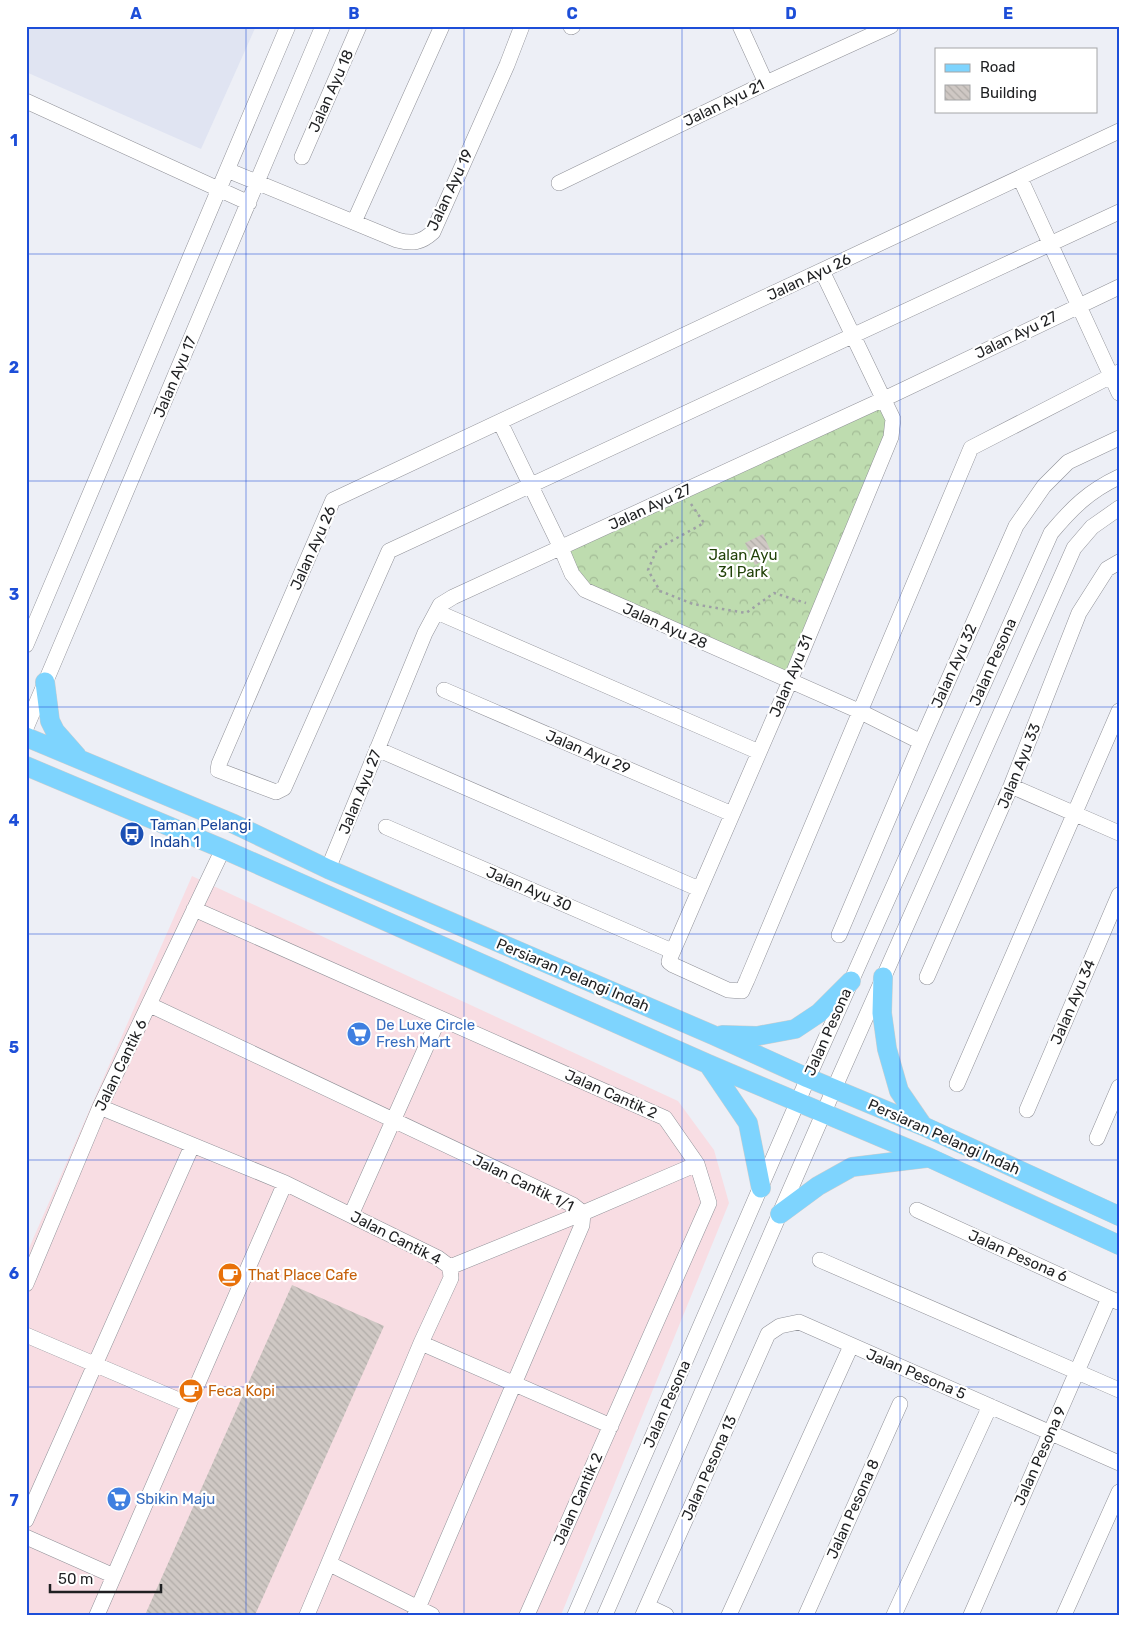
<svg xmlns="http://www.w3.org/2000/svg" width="1145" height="1641" font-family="Rubik,sans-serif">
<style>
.commercial{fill:#f8dde3}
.built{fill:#e0e4f2}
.forest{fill:url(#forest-crowns)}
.building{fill:url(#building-back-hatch)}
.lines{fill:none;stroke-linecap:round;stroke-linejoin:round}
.minor-casing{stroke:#909198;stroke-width:16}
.major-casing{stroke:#cecece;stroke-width:20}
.path{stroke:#9ea0a5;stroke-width:2.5;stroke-dasharray:2.5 4;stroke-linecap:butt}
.minor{stroke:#fff;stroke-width:15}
.major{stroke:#7ed4fe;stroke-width:19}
.grid{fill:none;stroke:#1d4ed8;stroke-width:1;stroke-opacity:0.55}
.labels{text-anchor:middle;stroke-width:4.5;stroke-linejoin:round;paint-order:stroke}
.street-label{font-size:15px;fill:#1f2022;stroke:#fff}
.park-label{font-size:15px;fill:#224209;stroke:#fff}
.transit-label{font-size:15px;fill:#164399;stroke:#fff;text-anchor:start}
.shop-label{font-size:15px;fill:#366cbe;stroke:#fff;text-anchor:start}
.food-label{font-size:15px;fill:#c56008;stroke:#fff;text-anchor:start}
.neatline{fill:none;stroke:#1d4ed8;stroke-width:2}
.grid-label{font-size:16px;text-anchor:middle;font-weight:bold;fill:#1d4ed8}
</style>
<defs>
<pattern id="forest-crowns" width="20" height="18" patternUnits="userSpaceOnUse" patternTransform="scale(1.25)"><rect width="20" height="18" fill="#bedcaf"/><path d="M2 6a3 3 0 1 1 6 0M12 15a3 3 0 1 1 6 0" fill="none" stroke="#a3bc96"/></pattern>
<pattern id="building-back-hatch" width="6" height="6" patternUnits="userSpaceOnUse" patternTransform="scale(1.25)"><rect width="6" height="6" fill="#cfc8c4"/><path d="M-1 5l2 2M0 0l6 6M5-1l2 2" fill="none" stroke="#b1aca8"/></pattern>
</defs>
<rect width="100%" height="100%" fill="#edeff6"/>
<path class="commercial" d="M 192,876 L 678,1101 L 714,1150 L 729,1203 L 561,1615 L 26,1615 L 26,1255 Z"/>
<path class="built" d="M 26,26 L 256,26 L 201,149 L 26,72 Z"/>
<path class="forest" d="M 883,407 L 888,418 L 885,436 L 787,673 L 591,588 L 578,572 L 569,551 Z"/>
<path class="building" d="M 763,534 L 773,556 L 755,565 L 745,543 Z
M 292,1285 L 384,1326 L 255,1615 L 145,1615 Z"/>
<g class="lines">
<defs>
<path id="minor" d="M 740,26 L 766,83
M 571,27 L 573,26
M 26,101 L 249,203
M 1119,131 L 333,500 L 219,764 L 218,770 L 276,792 L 284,788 L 389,551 L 1119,212
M 302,157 L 359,26
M 227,170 L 397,240 C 412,244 421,243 433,232 L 507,65 L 522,26
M 1020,178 L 1119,393
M 559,183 L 766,83 L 891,26
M 354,222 L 442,26
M 822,271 L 893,419 L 891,437 L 790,681 L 670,958 L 669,962 L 673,965 L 728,990 L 742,991 L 747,980 L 971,448 L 1119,372
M 500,422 L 561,548 L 572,574 L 585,590 L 861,712 L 921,742
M 437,612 L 759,752
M 26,645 L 288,26
M 444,690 L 732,814
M 26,728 L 323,26
M 377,749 L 699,889
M 1011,786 L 1119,833
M 386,827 L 672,951
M 328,869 L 425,633 L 440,605 L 453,597 L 884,399 L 1119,287
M 194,909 L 665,1118 L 697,1164 L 709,1203 L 527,1615
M 839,935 L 921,742 L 1016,526 L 1044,486 L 1068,462 L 1119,438
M 927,977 L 1011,786 L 1079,613 L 1107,569 L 1119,562
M 150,1005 L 573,1205 L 583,1213 L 582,1225 L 415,1615
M 957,1084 L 1119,711
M 100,1107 L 285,1183 L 438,1258 L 450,1267 L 451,1278 L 421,1343 L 307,1615
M 1027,1110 L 1119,895
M 1097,1138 L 1119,1087
M 917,1210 L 1118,1302
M 351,1215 L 439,1018
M 820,1260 L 1119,1390
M 450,1267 L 583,1213 L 697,1164
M 26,1284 L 100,1107 L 223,849
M 26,1335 L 188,1404
M 421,1343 L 611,1426
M 26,1520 L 192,1146
M 26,1537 L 114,1576
M 330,1564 L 432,1615
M 647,1606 L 666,1615
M 97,1615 L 285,1183
M 575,1615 L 808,1078 L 1051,533 C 1072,508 1089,491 1119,477
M 605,1615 L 834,1089 L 1074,548 L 1092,527 L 1119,508
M 643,1615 L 768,1334 L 780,1326 L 799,1322 L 1119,1463
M 729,1615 L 851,1346
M 806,1615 L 900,1404
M 894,1615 L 990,1406
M 971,1615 L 1109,1298
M 1064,1615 L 1119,1492"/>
<path id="major" d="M 45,682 L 50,721 L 55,731 L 77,756
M 26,737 L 234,824 L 328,869 L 713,1035 L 808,1078 L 923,1126 L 1119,1216
M 26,766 L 223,849 L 708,1064 L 930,1158 L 1119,1245
M 883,977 L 882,1013 L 887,1049 L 899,1091 L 923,1126
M 722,1035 L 757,1036 L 795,1029 L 819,1013 L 851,981
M 708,1064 L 748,1123 L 761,1188
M 780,1214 L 818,1186 L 852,1167 L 926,1158"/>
</defs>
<use href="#minor" class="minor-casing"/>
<use href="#major" class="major-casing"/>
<path class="path" d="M 691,504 L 704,523 L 657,549 L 648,570 L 660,591 L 693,604 L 746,613 L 774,593 L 806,603"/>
<use href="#minor" class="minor"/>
<use href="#major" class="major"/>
</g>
<path class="grid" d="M 246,26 L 246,1615M 464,26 L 464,1615M 682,26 L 682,1615M 900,26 L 900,1615M 26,254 L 1119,254M 26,481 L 1119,481M 26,707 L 1119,707M 26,934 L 1119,934M 26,1160 L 1119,1160M 26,1387 L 1119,1387"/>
<defs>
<symbol id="bus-disc" viewBox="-11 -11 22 22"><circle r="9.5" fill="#1a4fb4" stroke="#fff"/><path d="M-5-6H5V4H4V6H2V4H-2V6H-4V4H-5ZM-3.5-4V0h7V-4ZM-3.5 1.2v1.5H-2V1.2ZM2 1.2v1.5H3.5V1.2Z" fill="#fff"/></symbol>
<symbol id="supermarket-disc" viewBox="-11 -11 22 22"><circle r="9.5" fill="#3f7fe0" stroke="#fff"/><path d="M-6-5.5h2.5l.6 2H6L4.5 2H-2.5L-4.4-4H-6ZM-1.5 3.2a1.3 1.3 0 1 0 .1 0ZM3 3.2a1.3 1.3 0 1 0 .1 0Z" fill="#fff"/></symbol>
<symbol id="cafe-disc" viewBox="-11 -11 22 22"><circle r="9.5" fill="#e8710a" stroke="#fff"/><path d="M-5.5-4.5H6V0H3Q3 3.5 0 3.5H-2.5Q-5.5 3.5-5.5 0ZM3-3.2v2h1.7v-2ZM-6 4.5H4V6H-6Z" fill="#fff"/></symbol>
</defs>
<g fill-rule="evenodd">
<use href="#bus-disc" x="118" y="820" width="28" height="28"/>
<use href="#supermarket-disc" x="345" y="1020" width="28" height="28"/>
<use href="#cafe-disc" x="216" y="1261" width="28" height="28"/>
<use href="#cafe-disc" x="177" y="1377" width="28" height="28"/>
<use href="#supermarket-disc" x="105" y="1485" width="28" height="28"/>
</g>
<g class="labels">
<g class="street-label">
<text transform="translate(331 91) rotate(-66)" y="5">Jalan Ayu 18</text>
<text transform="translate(724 103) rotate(-26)" y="5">Jalan Ayu 21</text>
<text transform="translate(450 190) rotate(-65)" y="5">Jalan Ayu 19</text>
<text transform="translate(809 277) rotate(-25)" y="5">Jalan Ayu 26</text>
<text transform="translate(1016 335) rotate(-26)" y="5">Jalan Ayu 27</text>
<text transform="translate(175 377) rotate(-67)" y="5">Jalan Ayu 17</text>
<text transform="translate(650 507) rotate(-25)" y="5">Jalan Ayu 27</text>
<text transform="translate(313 548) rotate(-66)" y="5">Jalan Ayu 26</text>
<text transform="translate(665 626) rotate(24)" y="5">Jalan Ayu 28</text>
<text transform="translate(993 662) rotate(-66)" y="5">Jalan Pesona</text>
<text transform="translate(954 666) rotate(-66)" y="5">Jalan Ayu 32</text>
<text transform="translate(791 676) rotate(-67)" y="5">Jalan Ayu 31</text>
<text transform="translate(588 752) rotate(23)" y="5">Jalan Ayu 29</text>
<text transform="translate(1019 766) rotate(-68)" y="5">Jalan Ayu 33</text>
<text transform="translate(360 792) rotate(-68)" y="5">Jalan Ayu 27</text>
<text transform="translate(529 889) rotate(23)" y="5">Jalan Ayu 30</text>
<text transform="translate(573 975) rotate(23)" y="5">Persiaran Pelangi Indah</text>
<text transform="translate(1073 1002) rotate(-67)" y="5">Jalan Ayu 34</text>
<text transform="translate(828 1032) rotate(-66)" y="5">Jalan Pesona</text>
<text transform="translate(121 1065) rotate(-64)" y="5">Jalan Cantik 6</text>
<text transform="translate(611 1094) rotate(24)" y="5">Jalan Cantik 2</text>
<text transform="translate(944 1137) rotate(24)" y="5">Persiaran Pelangi Indah</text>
<text transform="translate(523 1183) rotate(26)" y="5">Jalan Cantik 1/1</text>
<text transform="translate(396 1238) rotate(27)" y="5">Jalan Cantik 4</text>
<text transform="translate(1018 1256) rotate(24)" y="5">Jalan Pesona 6</text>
<text transform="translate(916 1374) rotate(23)" y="5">Jalan Pesona 5</text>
<text transform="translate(667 1404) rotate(-66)" y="5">Jalan Pesona</text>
<text transform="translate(1040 1456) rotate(-66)" y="5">Jalan Pesona 9</text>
<text transform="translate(709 1468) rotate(-66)" y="5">Jalan Pesona 13</text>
<text transform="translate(578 1499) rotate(-66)" y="5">Jalan Cantik 2</text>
<text transform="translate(853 1509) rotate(-66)" y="5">Jalan Pesona 8</text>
</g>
<g class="park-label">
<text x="743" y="560">Jalan Ayu<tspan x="743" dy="17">31 Park</tspan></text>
</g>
<g class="transit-label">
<text x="150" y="830">Taman Pelangi<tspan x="150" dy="17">Indah 1</tspan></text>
</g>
<g class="shop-label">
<text x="376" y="1030">De Luxe Circle<tspan x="376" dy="17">Fresh Mart</tspan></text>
<text x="136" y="1504">Sbikin Maju</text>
</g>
<g class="food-label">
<text x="248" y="1280">That Place Cafe</text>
<text x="208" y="1396">Feca Kopi</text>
</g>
</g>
<rect width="1145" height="1641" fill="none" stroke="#ffffff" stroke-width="55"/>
<rect x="935" y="48" width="162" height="65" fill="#ffffff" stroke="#a5a6a7"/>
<rect x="945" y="64" width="25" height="8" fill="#7ed4fe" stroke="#a5a6a7"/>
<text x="980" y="72" font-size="15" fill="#1f2022">Road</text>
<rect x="945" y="85" width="25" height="15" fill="url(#building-back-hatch)" stroke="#a5a6a7"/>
<text x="980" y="98" font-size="15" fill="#1f2022">Building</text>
<path d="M50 1584v8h111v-8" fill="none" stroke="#1f2022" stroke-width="2.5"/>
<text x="58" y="1584" font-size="15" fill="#1f2022" stroke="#ffffff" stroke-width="4" paint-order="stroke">50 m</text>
<rect x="28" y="28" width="1090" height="1586" class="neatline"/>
<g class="grid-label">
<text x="136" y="19">A</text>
<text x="354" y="19">B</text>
<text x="572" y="19">C</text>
<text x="791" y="19">D</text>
<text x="1008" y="19">E</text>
<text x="14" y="146">1</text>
<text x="14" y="373">2</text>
<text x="14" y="600">3</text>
<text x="14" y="826">4</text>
<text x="14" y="1053">5</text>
<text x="14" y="1279">6</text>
<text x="14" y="1506">7</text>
</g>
</svg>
